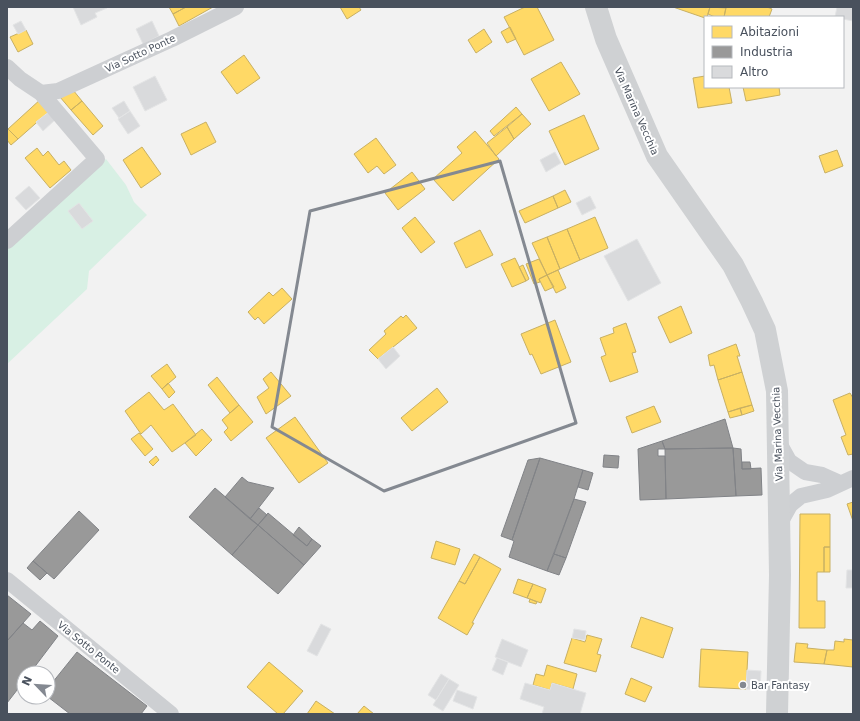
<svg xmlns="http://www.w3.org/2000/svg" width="860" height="721" font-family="'DejaVu Sans',sans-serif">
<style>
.green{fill:#d8f0e4}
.homes{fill:#ffd966;stroke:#c8b063}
.industry{fill:#999;stroke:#818387}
.building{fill:#d9dadc;stroke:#e3e4e5}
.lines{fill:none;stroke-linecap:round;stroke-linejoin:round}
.street{stroke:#cdcfd2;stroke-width:16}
.secondary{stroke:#cfd1d3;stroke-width:22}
.marked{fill:none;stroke:#848991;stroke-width:3;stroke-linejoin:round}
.poi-dot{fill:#848991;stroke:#fff;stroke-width:1.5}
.labels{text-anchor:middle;stroke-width:4;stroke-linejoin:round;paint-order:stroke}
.street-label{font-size:10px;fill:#49515d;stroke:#fff}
.poi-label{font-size:10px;fill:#49515d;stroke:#fff;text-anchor:start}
</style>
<rect width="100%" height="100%" fill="#f2f2f2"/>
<path class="green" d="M 106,159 L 126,185 L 134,202 L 147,215 L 89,271 L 87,289 L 7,364 L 7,247 Z"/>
<path class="homes" d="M 169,7 L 186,7 L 173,14 Z
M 186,7 L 213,7 L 179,26 L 173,14 Z
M 340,7 L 359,7 L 361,10 L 347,19 Z
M 525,7 L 537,7 L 554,40 L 524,55 L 504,17 Z
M 673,7 L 710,7 L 707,17 L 705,18 Z
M 710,7 L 726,8 L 724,17 L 715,17 L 708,14 Z
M 726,7 L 767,7 L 772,9 L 769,17 L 724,17 Z
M 510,27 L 516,39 L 507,43 L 501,32 Z
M 484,29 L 492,42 L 476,53 L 468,40 Z
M 26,30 L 33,44 L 18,52 L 10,37 Z
M 244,55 L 260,78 L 237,94 L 221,72 Z
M 561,62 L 580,94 L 549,111 L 531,79 Z
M 705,76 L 705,87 L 729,87 L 732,103 L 698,108 L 693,78 Z
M 743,87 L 779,87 L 780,95 L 746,101 Z
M 73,90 L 82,101 L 71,110 L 60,97 Z
M 42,98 L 52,109 L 18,139 L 8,129 Z
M 82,101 L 103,126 L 93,135 L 71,110 Z
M 516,107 L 522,114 L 494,136 L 490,131 Z
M 522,114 L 531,124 L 514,139 L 507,127 Z
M 584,115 L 599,149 L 565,165 L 549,131 Z
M 206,122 L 216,142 L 191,155 L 181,134 Z
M 507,127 L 514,139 L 496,156 L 487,143 Z
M 8,129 L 18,139 L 11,145 L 7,140 L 7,130 Z
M 475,131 L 499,159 L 453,201 L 433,179 L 462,153 L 457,147 Z
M 376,138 L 396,165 L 384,174 L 377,166 L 368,173 L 354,154 Z
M 142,147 L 161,174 L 141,188 L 123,160 Z
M 37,148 L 43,156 L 48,151 L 59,165 L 64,161 L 71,170 L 50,188 L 25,158 Z
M 837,150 L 843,166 L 825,173 L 819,156 Z
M 412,172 L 425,189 L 398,210 L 385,193 Z
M 565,190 L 571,202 L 558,208 L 553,196 Z
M 553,196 L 558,208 L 525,223 L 519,211 Z
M 415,217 L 435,242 L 421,253 L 402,228 Z
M 595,217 L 608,248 L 580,260 L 567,229 Z
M 567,229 L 580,260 L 560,269 L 547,237 Z
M 480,230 L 493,255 L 466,268 L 454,243 Z
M 547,237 L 560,269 L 547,275 L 532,243 Z
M 515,258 L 526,281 L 512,287 L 501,264 Z
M 539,259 L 547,275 L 539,279 L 540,282 L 534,284 L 526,264 Z
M 523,265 L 529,279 L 526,281 L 519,267 Z
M 558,270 L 566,288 L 556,293 L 547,275 Z
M 547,275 L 554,287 L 545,291 L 539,279 Z
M 282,288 L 292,299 L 264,324 L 258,317 L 255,320 L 248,312 L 269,292 L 273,296 Z
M 681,306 L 692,333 L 670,343 L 658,317 Z
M 406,315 L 417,328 L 378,359 L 369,350 L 386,334 L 384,331 L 401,316 L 403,318 Z
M 555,320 L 571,362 L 541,374 L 532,354 L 530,355 L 521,334 Z
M 626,323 L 636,352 L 632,353 L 638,372 L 610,382 L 601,357 L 606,355 L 600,338 L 614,333 L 613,328 Z
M 736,344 L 740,356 L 737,356 L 742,372 L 718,380 L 714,365 L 710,366 L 708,355 Z
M 167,364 L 176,377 L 162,389 L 151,376 Z
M 271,372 L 291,396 L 266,414 L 257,397 L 269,388 L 263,379 Z
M 742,372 L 752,405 L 728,412 L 718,380 Z
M 217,377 L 239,405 L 230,413 L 208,385 Z
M 168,383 L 175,392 L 169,398 L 162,389 Z
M 437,388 L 448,402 L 412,431 L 401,418 Z
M 149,392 L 164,410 L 173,404 L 196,435 L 172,452 L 151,425 L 141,434 L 125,411 Z
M 850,393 L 853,398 L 853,454 L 848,455 L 841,437 L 846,435 L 833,400 Z
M 239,405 L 253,422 L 231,441 L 224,432 L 228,428 L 222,420 Z
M 752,405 L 754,411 L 742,415 L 740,408 Z
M 654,406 L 661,422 L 632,433 L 626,417 Z
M 740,408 L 742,415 L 730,418 L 728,412 Z
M 295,417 L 328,463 L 299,483 L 266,438 Z
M 202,429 L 212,440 L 196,456 L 185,443 Z
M 139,433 L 153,449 L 145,456 L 131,439 Z
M 156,456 L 159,460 L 153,466 L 149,462 Z
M 853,502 L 853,521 L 847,504 Z
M 800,514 L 830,514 L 830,547 L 824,547 L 824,572 L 817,572 L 817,601 L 825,601 L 825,628 L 799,628 Z
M 436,541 L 460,549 L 455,565 L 431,558 Z
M 824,547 L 830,547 L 830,572 L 824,572 Z
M 474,554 L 480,557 L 465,584 L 459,581 Z
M 480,557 L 501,569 L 472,623 L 474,623 L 467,635 L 438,618 L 459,581 L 465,584 Z
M 518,579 L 533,584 L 527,598 L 513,593 Z
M 533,584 L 546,589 L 541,603 L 527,598 Z
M 530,599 L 537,602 L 536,604 L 529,602 Z
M 641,617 L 673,628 L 663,658 L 631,647 Z
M 587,635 L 602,639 L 597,654 L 601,655 L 596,672 L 564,663 L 572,638 L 585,642 Z
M 844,639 L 853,640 L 853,667 L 824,664 L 827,650 L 834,650 L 835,641 L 844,642 Z
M 796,643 L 808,644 L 807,648 L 827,650 L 824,664 L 794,662 Z
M 701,649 L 748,652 L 746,689 L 699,687 Z
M 269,662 L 303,691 L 283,714 L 278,714 L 247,687 Z
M 547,665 L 577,674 L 573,689 L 552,683 L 550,690 L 533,685 L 536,674 L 544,676 Z
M 631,678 L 652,687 L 645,702 L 625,694 Z
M 316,701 L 335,714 L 307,714 Z
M 364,706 L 374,714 L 357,714 Z"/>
<path class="industry" d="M 725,419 L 733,448 L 665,449 L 662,441 Z
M 662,441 L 665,449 L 658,449 L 658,456 L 665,456 L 666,499 L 640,500 L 638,449 Z
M 733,448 L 736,496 L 666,499 L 665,449 Z
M 733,448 L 741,449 L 742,469 L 761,468 L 762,495 L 736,496 Z
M 604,455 L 619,456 L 618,468 L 603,467 Z
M 540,458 L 512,540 L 501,536 L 528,460 Z
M 540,458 L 583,470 L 574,499 L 547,571 L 509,557 L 514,541 L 512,540 Z
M 742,462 L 750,462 L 751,469 L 742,469 Z
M 583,470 L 593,473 L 588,490 L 578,487 Z
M 242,477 L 248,482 L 274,488 L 250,519 L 225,497 Z
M 215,488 L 258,525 L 232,555 L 189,517 Z
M 574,499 L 586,502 L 566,558 L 554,554 Z
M 259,508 L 267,515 L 258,525 L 250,519 Z
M 79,511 L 99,530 L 54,579 L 33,561 Z
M 268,513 L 307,546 L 312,539 L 321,546 L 304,565 L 258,525 Z
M 258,525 L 304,565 L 278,594 L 232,555 Z
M 299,527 L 312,539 L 307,546 L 293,535 Z
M 554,554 L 566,558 L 559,575 L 547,571 Z
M 33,561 L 47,573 L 40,580 L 27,568 Z
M 7,595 L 31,614 L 7,641 Z
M 40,621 L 58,636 L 30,673 L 24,673 L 24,681 L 7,703 L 7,641 L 23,623 L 32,630 Z
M 77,652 L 147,706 L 141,714 L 70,714 L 48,697 L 48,688 Z"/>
<path class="building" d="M 73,7 L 107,7 L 107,8 L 95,13 L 97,17 L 81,25 Z
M 837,7 L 853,7 L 853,21 L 843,19 L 843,17 L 835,17 Z
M 21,21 L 26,30 L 18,34 L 13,25 Z
M 152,21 L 159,36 L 143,44 L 136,29 Z
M 155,76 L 167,100 L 145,111 L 133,87 Z
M 124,101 L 130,111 L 119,118 L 112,108 Z
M 50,111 L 56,119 L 43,131 L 36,122 Z
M 130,111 L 140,126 L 128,134 L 118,119 Z
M 555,152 L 561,163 L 546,172 L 540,160 Z
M 29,186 L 40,198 L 26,210 L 15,198 Z
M 590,196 L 596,208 L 582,215 L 576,203 Z
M 79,203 L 93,221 L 82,229 L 68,211 Z
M 637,239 L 661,283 L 628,301 L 604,256 Z
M 393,347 L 400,356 L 386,369 L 378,359 Z
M 847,570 L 853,570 L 853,588 L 846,588 Z
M 321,624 L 331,629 L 317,656 L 307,651 Z
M 574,629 L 586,631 L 585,640 L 572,638 Z
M 502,639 L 528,650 L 521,667 L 495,657 Z
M 497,658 L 508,662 L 503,675 L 492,670 Z
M 747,670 L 761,671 L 760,690 L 746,689 Z
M 441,674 L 449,679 L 436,700 L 428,695 Z
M 449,679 L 459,685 L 443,711 L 433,705 Z
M 525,683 L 550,690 L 552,683 L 586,693 L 580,714 L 542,714 L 544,707 L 520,699 Z
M 457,690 L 477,697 L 473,709 L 453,701 Z"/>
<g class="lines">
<path class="street" d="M 7,67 L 20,79 L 41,93 L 58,91 L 172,39 L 236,7
M 7,241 L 97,159 L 41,93
M 779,443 L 789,461 L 805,472 L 822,475 L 840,483
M 780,523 L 790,505 L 801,496 L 827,490 L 853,478
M 7,580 L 171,714"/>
<path class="secondary" d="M 596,7 L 606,39 L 657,156 L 733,265 L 752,302 L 765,330 L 777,391 L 780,575 L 777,714"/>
</g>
<path class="marked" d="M 500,161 L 576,423 L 384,491 L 272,427 L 310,211 Z"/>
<circle class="poi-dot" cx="743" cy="685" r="4"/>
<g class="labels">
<g class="street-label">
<text transform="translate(140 53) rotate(-25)" y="4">Via Sotto Ponte</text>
<text transform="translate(637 111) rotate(66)" y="4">Via Marina Vecchia</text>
<text transform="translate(777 434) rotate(-92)" y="4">Via Marina Vecchia</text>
<text transform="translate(89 647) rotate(39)" y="4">Via Sotto Ponte</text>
</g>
<g class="poi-label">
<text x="751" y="689">Bar Fantasy</text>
</g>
</g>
<rect width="860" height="721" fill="none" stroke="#49515d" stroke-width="16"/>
<rect x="704" y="16" width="140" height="72" fill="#ffffff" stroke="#b6b9be"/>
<rect x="712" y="26" width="20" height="12" fill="#ffd966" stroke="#b6b9be"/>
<text x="740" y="36" font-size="12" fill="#49515d">Abitazioni</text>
<rect x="712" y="46" width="20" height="12" fill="#999999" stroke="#b6b9be"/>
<text x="740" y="56" font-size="12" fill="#49515d">Industria</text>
<rect x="712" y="66" width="20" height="12" fill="#d9dadc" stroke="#b6b9be"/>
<text x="740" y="76" font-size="12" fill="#49515d">Altro</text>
<g transform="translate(36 685) rotate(295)"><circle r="19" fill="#ffffff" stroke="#b6b9be"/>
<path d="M0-3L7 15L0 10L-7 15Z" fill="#848991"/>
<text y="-6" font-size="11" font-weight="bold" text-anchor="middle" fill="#49515d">N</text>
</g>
</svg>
